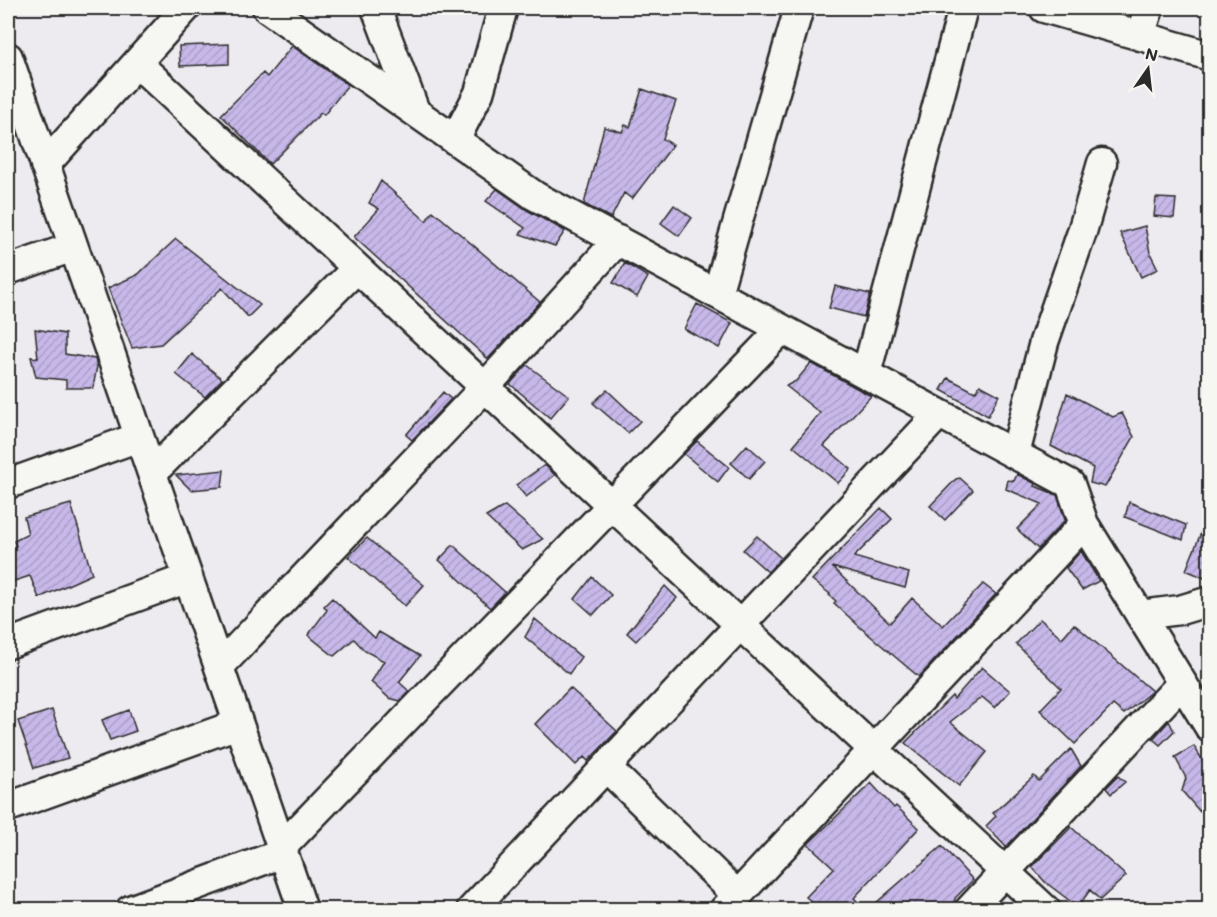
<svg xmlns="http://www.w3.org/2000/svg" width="1217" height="917" font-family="Mali,sans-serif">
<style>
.building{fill:url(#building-hatch);stroke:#2b2b2b;stroke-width:1.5}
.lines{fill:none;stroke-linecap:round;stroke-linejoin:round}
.minor-casing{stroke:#2b2b2b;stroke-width:33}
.minor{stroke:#f6f6f2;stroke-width:28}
</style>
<defs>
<pattern id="building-hatch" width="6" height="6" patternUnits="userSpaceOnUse" patternTransform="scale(1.5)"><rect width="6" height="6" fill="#c7b8e9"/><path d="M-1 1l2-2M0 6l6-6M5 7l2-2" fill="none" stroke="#ab9ec8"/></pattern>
</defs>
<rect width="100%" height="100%" fill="#edeaf0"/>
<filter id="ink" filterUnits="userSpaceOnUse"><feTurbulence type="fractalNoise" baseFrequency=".0167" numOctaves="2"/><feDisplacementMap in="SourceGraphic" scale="12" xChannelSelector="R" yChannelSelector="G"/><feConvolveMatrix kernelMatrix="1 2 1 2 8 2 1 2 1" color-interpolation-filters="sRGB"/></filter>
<g filter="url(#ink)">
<path class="building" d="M 229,44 L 229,64 L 180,66 L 179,46 Z
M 292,46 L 348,85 L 324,115 L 321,113 L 270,164 L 221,115 L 263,73 L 267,77 Z
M 642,89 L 676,101 L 663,139 L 673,145 L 632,199 L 624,193 L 611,218 L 584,204 L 604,127 L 622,132 L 625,125 L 630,127 Z
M 381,181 L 426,221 L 433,211 L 540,302 L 488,359 L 354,237 L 379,209 L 369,203 Z
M 497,189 L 527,210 L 565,231 L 555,246 L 520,234 L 525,228 L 486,201 Z
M 1156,198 L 1176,199 L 1174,218 L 1154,216 Z
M 674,205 L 692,218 L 679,236 L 661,223 Z
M 1145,226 L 1150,253 L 1158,269 L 1141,277 L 1120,233 Z
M 176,239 L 260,305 L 248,317 L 222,288 L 161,344 L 132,348 L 108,288 L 137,275 Z
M 625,263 L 648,277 L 637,297 L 613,283 Z
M 835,286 L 870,294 L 864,317 L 829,308 Z
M 697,304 L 732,323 L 719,348 L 684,329 Z
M 35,329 L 65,334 L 65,354 L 95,359 L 97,366 L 93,388 L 66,388 L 66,380 L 36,377 L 31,357 L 38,358 Z
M 192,354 L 222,379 L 205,397 L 176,374 Z
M 811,363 L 871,396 L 824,446 L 851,469 L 838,483 L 793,446 L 820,413 L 786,386 L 796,381 Z
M 527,365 L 569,396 L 550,418 L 510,384 Z
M 948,378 L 975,392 L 980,385 L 999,395 L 988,416 L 941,390 Z
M 607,390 L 640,421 L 628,433 L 593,403 Z
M 443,392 L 451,399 L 412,440 L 406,435 Z
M 1067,393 L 1113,417 L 1122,413 L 1134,437 L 1105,487 L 1090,483 L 1093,468 L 1051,446 Z
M 697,441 L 729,467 L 718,482 L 684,454 Z
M 747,445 L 765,461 L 749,479 L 731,463 Z
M 545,465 L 555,475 L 526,497 L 516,485 Z
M 224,470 L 222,487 L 191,490 L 176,475 Z
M 1017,474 L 1036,484 L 1035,486 L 1057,495 L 1065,520 L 1038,549 L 1017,529 L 1042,504 L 1006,489 L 1008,480 L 1014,481 Z
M 960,478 L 973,490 L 945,520 L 930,506 L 956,479 Z
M 1129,502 L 1186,525 L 1183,540 L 1125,517 Z
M 71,504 L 92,574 L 39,598 L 30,576 L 8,583 L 8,550 L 16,546 L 14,541 L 28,534 L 24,517 Z
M 505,506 L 543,539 L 522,550 L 486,517 Z
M 881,508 L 892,519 L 854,557 L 909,573 L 905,588 L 832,567 L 890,623 L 912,598 L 943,626 L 983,584 L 996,594 L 919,677 L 861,628 L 834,603 L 836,601 L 829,595 L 830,594 L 812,580 Z
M 1209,513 L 1209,580 L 1186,570 Z
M 757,536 L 781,558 L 768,572 L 743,550 Z
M 367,538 L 424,585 L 405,606 L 348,557 Z
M 453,545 L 505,592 L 490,608 L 439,560 Z
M 1081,551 L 1099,581 L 1082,590 L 1066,568 Z
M 592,577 L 611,595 L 593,615 L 575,599 Z
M 665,586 L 677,598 L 636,641 L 627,633 Z
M 332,598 L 375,638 L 379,632 L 420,656 L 399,682 L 409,691 L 400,701 L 389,698 L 371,682 L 384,661 L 365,651 L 354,639 L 334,656 L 308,635 L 327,610 L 324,606 Z
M 535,619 L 581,657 L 569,674 L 525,637 Z
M 1040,619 L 1062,638 L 1074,624 L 1152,691 L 1124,714 L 1113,705 L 1075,744 L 1040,710 L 1061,688 L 1016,644 Z
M 982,667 L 1010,691 L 995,708 L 982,697 L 950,722 L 987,752 L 959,786 L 905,743 L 952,696 L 954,699 Z
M 570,688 L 617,731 L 588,761 L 584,757 L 576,765 L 535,724 Z
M 52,710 L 68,758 L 34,768 L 18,721 Z
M 129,710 L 136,731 L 110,740 L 102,720 Z
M 1169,721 L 1174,731 L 1160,745 L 1153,739 Z
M 1194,746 L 1209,771 L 1209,804 L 1203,800 L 1200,812 L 1182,791 L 1186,778 L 1175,757 Z
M 1071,749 L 1081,766 L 1006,847 L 986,826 L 996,816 L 993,813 L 1034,776 L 1039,781 Z
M 1118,776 L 1125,782 L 1111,794 L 1106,788 Z
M 871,783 L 894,808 L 896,806 L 919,828 L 854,898 L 865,909 L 820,909 L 806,897 L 834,868 L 808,844 Z
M 1071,827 L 1126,876 L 1100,900 L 1090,890 L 1078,907 L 1045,882 L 1032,867 Z
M 942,846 L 973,880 L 955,898 L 953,909 L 869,909 Z"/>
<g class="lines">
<defs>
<path id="minor" d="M 267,8 L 535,196 L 1070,484 L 1084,524 L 1210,728
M 376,8 L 415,111
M 1044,8 L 1210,56
M 1140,36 L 1149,8
M 8,57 L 303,910
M 137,63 L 1046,910
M 455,140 L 479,93 L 503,8
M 45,165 L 186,8
M 8,270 L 73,247
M 717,294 L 799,8
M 866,374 L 963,8
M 1015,454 L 1044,342 L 1082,232 L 1102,163
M 152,473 L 357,268
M 8,484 L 139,437
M 1140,615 L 1180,610 L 1210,601
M 8,644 L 188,578
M 219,667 L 485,387 L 618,240
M 606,767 L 737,895
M 8,807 L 238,724
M 281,848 L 782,329
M 130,910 L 283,853
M 471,910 L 939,414
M 724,910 L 1084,524
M 969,910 L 1182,683"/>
</defs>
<use href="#minor" class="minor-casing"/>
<use href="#minor" class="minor"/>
</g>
</g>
<rect width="1217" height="917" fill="none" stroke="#f6f6f2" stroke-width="30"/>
<rect x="15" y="15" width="1187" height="887" fill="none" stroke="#2b2b2b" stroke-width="2" filter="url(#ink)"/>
<g transform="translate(1148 69) rotate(14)" stroke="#f6f6f2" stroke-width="4.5" paint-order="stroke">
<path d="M0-4.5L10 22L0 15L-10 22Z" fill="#2b2b2b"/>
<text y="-9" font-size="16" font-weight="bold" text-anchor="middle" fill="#2b2b2b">N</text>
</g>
</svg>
